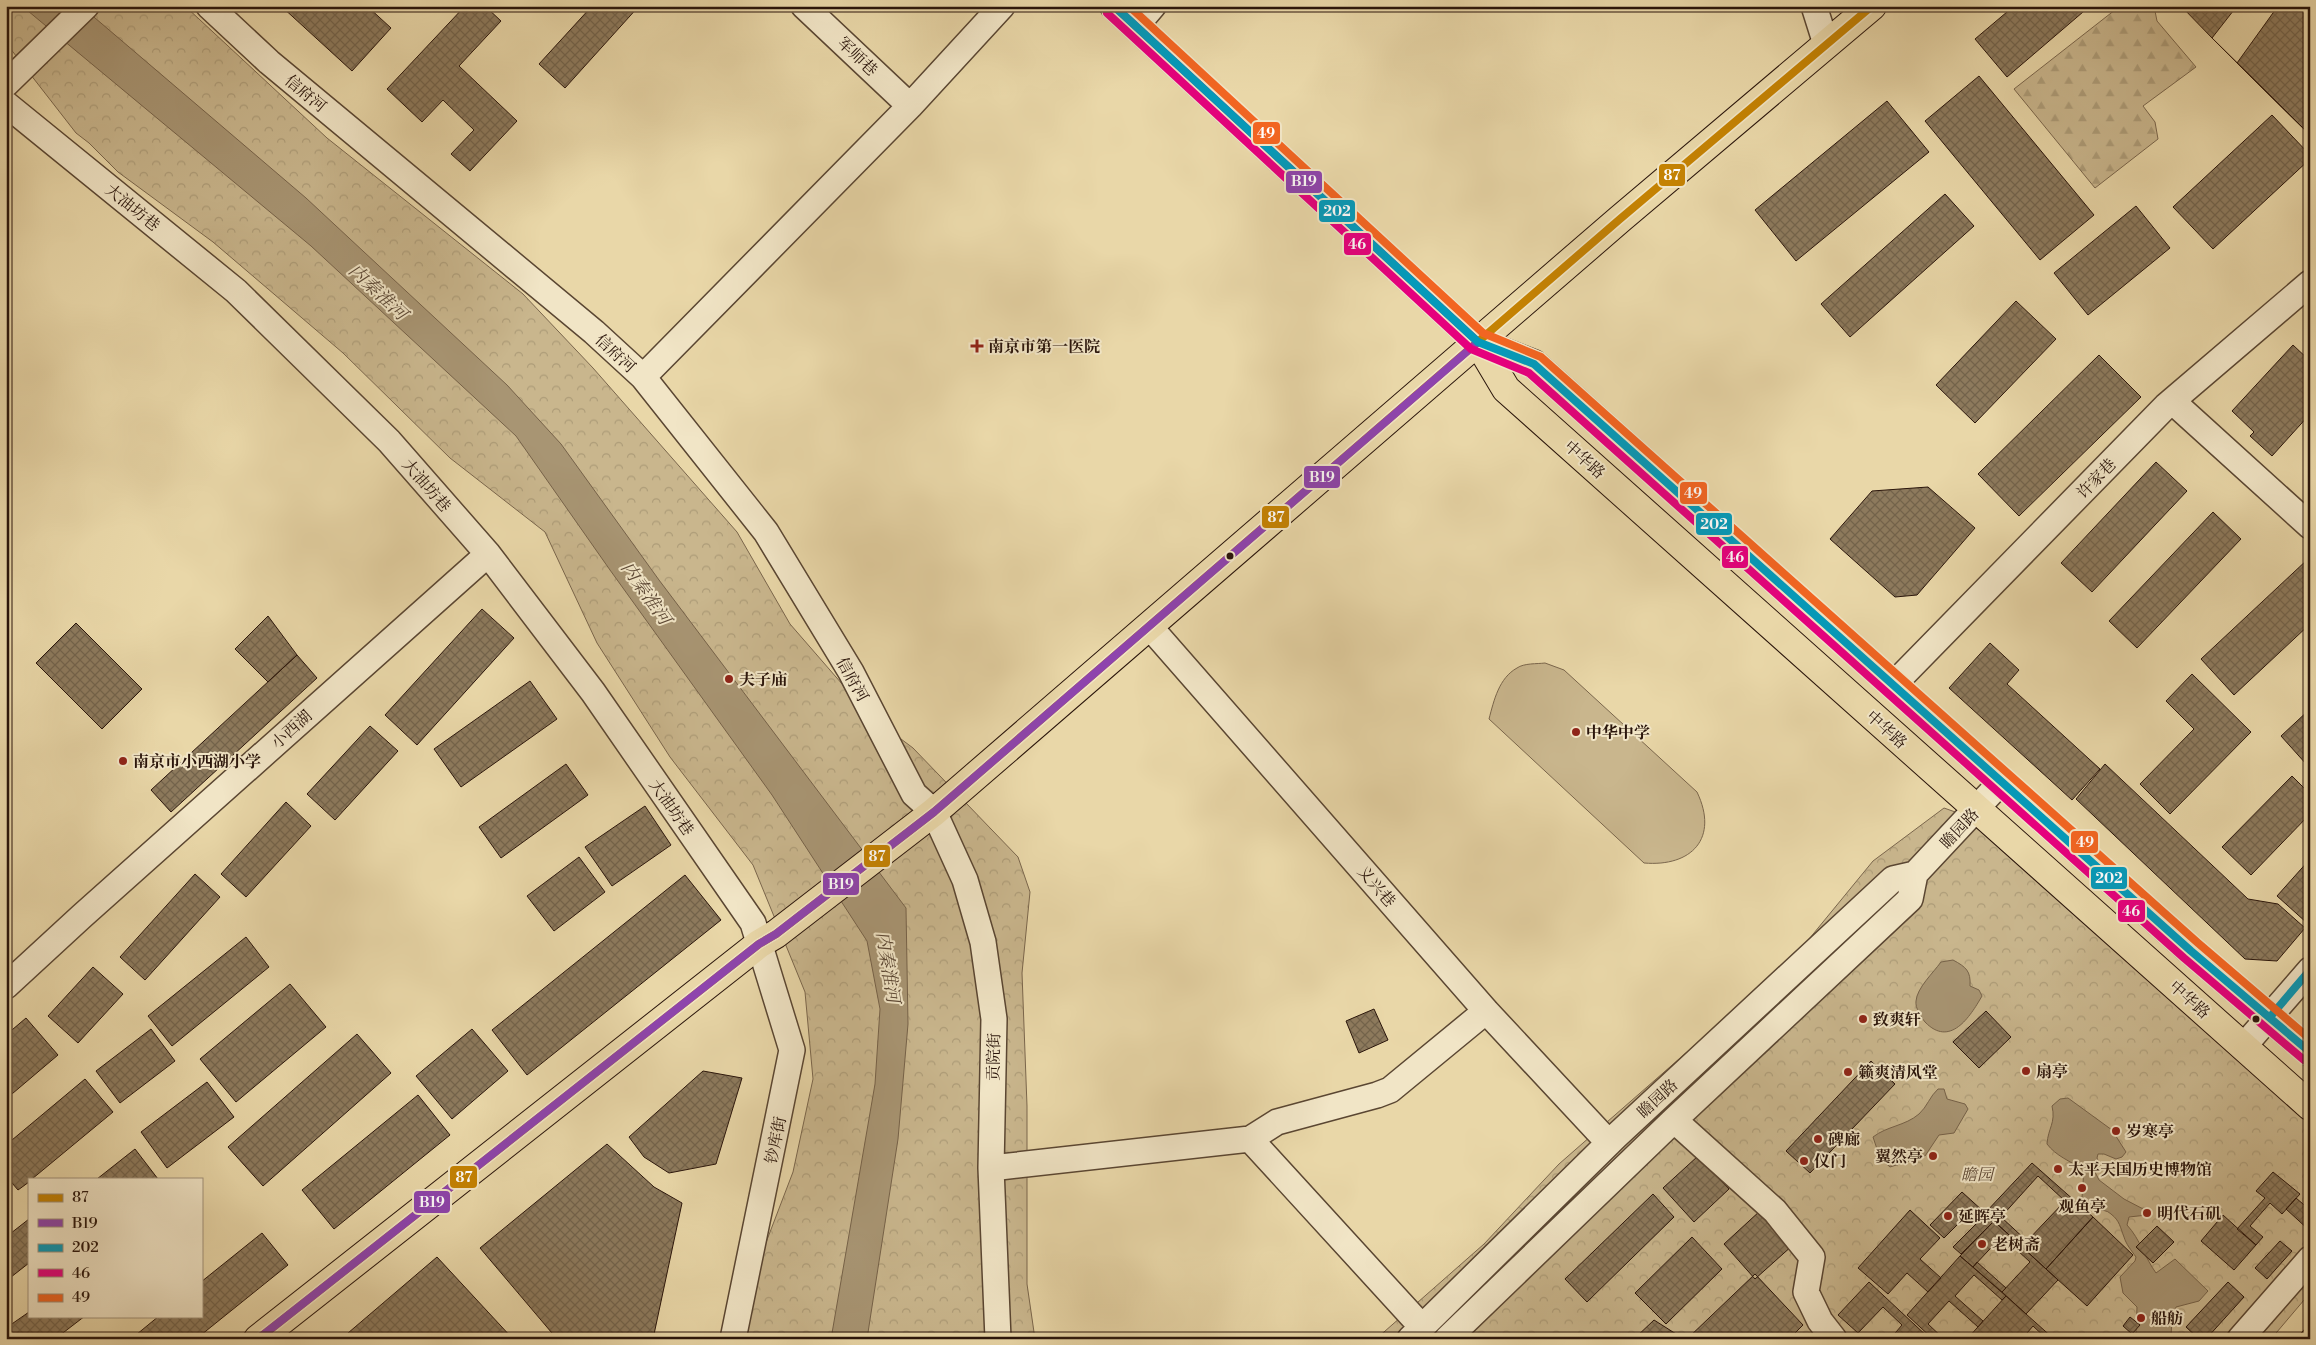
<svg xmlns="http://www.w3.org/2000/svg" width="2316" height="1345" font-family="'Libre Bodoni','Noto Serif SC',serif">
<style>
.forest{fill:url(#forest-firs);stroke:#7a664c}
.park{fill:url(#park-crowns);stroke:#7a664c}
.pitch{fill:#c9b68d;stroke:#7a664c}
.water{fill:#a89573;stroke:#766249}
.building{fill:url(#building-cross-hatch);stroke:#2a150b;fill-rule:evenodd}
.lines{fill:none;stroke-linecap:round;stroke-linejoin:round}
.minor-casing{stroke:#5a4632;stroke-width:28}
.major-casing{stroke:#2a150b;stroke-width:30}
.minor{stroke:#f1e5c6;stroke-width:25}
.major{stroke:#e9d7a8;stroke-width:28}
.bus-1-casing{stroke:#f1e5c6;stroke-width:11}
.bus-2-casing{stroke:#f1e5c6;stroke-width:11}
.bus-3-casing{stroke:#f1e5c6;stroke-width:11}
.bus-4-casing{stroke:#f1e5c6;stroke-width:11}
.bus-5-casing{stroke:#f1e5c6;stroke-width:11}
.bus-1{stroke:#c48203;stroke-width:8}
.bus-2{stroke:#8e44ad;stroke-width:8}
.bus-3{stroke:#049aba;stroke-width:8}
.bus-4{stroke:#e5007d;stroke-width:8}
.bus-5{stroke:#f26522;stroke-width:8}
.poi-dot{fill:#8f2418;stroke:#f1e5c6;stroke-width:2}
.bus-dot{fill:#2a150b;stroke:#f1e5c6;stroke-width:2}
.labels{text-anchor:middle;stroke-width:4;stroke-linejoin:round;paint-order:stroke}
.street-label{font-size:16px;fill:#2a150b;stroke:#f1e5c6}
.poi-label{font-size:16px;font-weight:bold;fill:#2a150b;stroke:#f1e5c6;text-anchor:start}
.park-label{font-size:16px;font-style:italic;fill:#5a4532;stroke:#f1e5c6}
.water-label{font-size:18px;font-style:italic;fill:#5c4835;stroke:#f1e5c6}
.line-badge{stroke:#f1e5c6;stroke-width:2}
.badge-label{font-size:14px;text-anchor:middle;font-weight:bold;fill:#fff}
</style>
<defs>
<pattern id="forest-firs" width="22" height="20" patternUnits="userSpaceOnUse" patternTransform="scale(1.25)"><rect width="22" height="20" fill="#c9b68d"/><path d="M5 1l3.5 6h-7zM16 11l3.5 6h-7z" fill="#ad9c78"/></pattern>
<pattern id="park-crowns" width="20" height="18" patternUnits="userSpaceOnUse" patternTransform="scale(1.25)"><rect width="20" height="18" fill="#c9b68d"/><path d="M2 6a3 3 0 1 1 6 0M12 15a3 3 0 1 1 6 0" fill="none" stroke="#ad9c78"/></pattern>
<pattern id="building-cross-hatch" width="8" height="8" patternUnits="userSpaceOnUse" patternTransform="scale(1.25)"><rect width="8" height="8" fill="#8d7a5d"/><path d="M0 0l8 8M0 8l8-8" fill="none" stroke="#73634b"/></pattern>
</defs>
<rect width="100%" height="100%" fill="#e9d7a8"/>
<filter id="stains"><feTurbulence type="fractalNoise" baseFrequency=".004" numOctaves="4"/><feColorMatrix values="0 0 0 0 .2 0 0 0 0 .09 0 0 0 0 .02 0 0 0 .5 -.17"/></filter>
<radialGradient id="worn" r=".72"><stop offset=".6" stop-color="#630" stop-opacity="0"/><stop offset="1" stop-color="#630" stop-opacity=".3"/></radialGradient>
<path class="forest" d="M 2120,6 L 2154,6 L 2157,21 L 2196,67 L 2143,106 L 2155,122 L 2158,139 L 2095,188 L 2014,89 Z"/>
<path class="park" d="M 6,6 L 185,6 L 327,138 L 523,294 L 593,368 L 737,532 L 790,624 L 869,715 L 913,748 L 1018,857 L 1030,892 L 1022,973 L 1027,1106 L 1027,1284 L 1035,1339 L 744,1339 L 755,1296 L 757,1266 L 793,1172 L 813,1079 L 805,992 L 753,865 L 670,757 L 597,643 L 545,532 L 450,458 L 343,353 L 213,242 L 118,172 L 89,143 L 76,133 L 6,43 Z
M 1944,808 L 2009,831 L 2310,1105 L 2310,1293 L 2271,1339 L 1376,1339 L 1484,1244 L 1559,1164 L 1791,961 L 1873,861 Z"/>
<path class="pitch" d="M 1545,663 L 1564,670 L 1697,792 C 1719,838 1692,867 1644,863 L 1489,719 C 1494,700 1499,678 1517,668 C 1524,663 1537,664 1545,663 Z"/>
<path class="water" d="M 22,6 L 81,6 L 306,198 L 507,385 L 561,444 L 659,580 L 906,908 L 908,1024 L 898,1139 L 867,1339 L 831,1339 L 875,1084 L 880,1009 L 867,941 L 772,795 L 610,570 L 516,436 L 311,246 Z
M 1953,960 C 1966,967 1971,971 1970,986 L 1979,990 L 1982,996 C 1970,1017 1950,1048 1925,1022 C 1921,1017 1915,1008 1916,1001 C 1917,988 1933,973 1941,962 Z
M 1938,1089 L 1944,1089 L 1947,1099 L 1965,1104 L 1968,1109 L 1954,1133 L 1939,1135 L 1925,1156 L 1890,1167 L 1880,1158 L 1873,1137 C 1887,1126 1905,1126 1919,1114 C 1927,1107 1930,1096 1938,1089 Z
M 2068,1098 L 2112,1130 L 2126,1152 L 2122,1157 L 2116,1159 L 2104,1154 L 2098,1154 L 2097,1158 L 2100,1165 L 2095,1172 L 2099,1180 L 2124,1199 L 2147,1211 L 2147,1215 L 2129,1217 L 2127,1225 C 2140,1239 2145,1258 2156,1273 L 2175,1259 L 2208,1291 L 2199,1301 L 2176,1307 L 2172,1318 L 2171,1336 L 2156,1334 L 2149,1339 L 2138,1339 L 2136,1333 L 2137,1307 L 2123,1293 L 2120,1277 L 2135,1261 L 2136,1257 C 2131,1250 2126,1244 2124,1237 C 2120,1227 2120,1221 2111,1214 C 2103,1206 2091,1215 2084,1204 C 2079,1197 2086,1180 2082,1169 C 2070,1161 2056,1156 2047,1144 C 2048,1128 2056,1123 2052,1106 L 2060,1099 Z"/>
<path class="building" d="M 281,6 L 367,6 L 391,28 L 352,71 Z
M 465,6 L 485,6 L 501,21 L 459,66 L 517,121 L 470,171 L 451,154 L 474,130 L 443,100 L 422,122 L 387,89 Z
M 592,6 L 639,6 L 565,88 L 539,64 Z
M 2014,6 L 2090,6 L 2007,77 L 1975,39 Z
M 2181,6 L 2310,6 L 2310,135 L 2212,38 Z
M 2237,6 L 2310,6 L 2310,135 L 2212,38 Z
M 2278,6 L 2310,6 L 2310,135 L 2237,63 Z
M 1979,76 L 2094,215 L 2040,260 L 1925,121 Z
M 1887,101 L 1929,152 L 1796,261 L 1755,210 Z
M 2272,115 L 2310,155 L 2310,159 L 2213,249 L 2173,207 Z
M 1945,194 L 1974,226 L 1850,337 L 1821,304 Z
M 2136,206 L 2170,248 L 2088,315 L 2054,273 Z
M 2016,301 L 2056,339 L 1975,423 L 1936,385 Z
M 2293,345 L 2310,361 L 2310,414 L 2272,456 L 2250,436 L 2254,432 L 2232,411 Z
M 2099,355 L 2141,397 L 2019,516 L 1978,474 Z
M 2156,462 L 2187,491 L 2092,592 L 2061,563 Z
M 1928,487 L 1975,528 L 1917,595 L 1895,597 L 1830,539 L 1872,491 Z
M 2213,512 L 2241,539 L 2137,648 L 2109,621 Z
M 2308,559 L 2310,624 L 2234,695 L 2201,659 Z
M 482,609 L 514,638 L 417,745 L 385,715 Z
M 268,616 L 297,655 L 268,682 L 235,649 Z
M 76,623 L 142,689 L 102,729 L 36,663 Z
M 1990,643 L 2019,670 L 2007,684 L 2100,769 L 2072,800 L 1949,688 Z
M 297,655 L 317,678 L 171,812 L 151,790 Z
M 2192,674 L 2251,732 L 2170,814 L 2140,784 L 2194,729 L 2166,701 Z
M 530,681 L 557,719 L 461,787 L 434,749 Z
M 2310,709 L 2310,763 L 2307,765 L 2281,736 Z
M 370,726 L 398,751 L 335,820 L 307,794 Z
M 566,764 L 588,795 L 501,858 L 479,827 Z
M 2105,764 L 2248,899 L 2278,904 L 2305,928 L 2277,961 L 2245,959 L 2076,799 Z
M 2292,776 L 2310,794 L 2310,814 L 2251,875 L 2222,847 Z
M 286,802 L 311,826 L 246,897 L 221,874 Z
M 645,806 L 671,845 L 612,886 L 585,847 Z
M 579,857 L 605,892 L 554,931 L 527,896 Z
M 2310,859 L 2310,920 L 2307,923 L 2277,896 Z
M 195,874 L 220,897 L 145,980 L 120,957 Z
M 685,875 L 721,920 L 527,1075 L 492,1030 Z
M 246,937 L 269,967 L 172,1046 L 148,1016 Z
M 93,967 L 123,994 L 78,1043 L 48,1016 Z
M 290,984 L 326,1027 L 236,1102 L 200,1059 Z
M 1374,1009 L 1388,1040 L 1359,1053 L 1346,1021 Z
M 1986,1011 L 2011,1037 L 1979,1068 L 1953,1042 Z
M 26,1018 L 58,1055 L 6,1099 L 6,1035 Z
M 151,1029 L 175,1061 L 120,1103 L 96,1071 Z
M 472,1029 L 508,1071 L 452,1119 L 416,1076 Z
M 357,1034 L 391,1073 L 263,1186 L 228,1147 Z
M 1871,1061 L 1895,1084 L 1810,1173 L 1786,1151 Z
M 703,1071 L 742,1078 L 716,1164 L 669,1173 L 644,1157 L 629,1137 Z
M 85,1079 L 113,1112 L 32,1179 L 29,1179 L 29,1182 L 18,1190 L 6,1176 L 6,1145 Z
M 207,1082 L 234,1117 L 167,1168 L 141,1132 Z
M 418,1095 L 450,1135 L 334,1229 L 302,1190 Z
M 607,1144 L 654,1187 L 682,1203 L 653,1339 L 557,1339 L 480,1248 Z
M 135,1149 L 158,1179 L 97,1179 Z
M 1698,1156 L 1729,1189 L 1694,1222 L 1663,1188 Z
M 2032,1163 L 2093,1217 L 2046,1269 L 1985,1213 ZM 2038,1176 L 2065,1201 L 2027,1241 L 2001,1217 Z
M 2273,1172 L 2300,1194 L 2282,1214 L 2270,1203 L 2250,1226 L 2263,1237 L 2256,1245 L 2237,1229 L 2265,1198 L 2256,1191 Z
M 1962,1192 L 1994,1221 L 1961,1254 L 1953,1247 L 1980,1220 L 1971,1211 L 1944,1238 L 1930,1225 Z
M 1653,1194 L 1674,1217 L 1587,1302 L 1565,1279 Z
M 2296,1198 L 2310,1210 L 2310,1231 L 2286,1209 Z
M 1761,1210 L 1793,1245 L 1755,1279 L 1724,1244 Z
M 1910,1210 L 1940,1238 L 1920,1259 L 1941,1278 L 1928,1292 L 1907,1273 L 1888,1294 L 1858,1268 Z
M 2223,1215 L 2256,1245 L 2234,1270 L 2201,1241 Z
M 2093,1217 L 2133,1255 L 2087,1306 L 2046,1269 Z
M 29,1219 L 29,1263 L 6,1281 L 6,1237 Z
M 1994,1221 L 2058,1280 L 2026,1314 L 2002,1292 L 2030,1262 L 2002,1236 L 1973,1267 L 1960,1256 Z
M 2157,1226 L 2174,1242 L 2153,1263 L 2136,1247 Z
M 262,1233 L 288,1265 L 196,1339 L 131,1339 L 159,1316 L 201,1316 L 201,1282 Z
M 1692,1237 L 1722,1269 L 1666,1324 L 1635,1293 Z
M 2280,1241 L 2292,1251 L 2267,1279 L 2255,1268 Z
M 1960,1256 L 2006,1296 L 2002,1300 L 1974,1275 L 1955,1296 L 1983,1321 L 1978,1327 L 1949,1301 L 1928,1324 L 1944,1339 L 1933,1339 L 1907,1315 Z
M 437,1257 L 513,1339 L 341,1339 Z
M 1977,1262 L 2006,1288 L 2002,1292 L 1973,1267 Z
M 1755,1274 L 1803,1325 L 1789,1339 L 1687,1339 Z
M 1869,1282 L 1930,1339 L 1890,1339 L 1902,1325 L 1883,1307 L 1858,1333 L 1838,1315 Z
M 2228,1282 L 2244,1297 L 2206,1339 L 2199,1339 L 2186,1327 Z
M 2006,1296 L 2026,1314 L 2054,1339 L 2047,1339 L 2033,1326 L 2022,1339 L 1967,1339 Z
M 29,1312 L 29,1316 L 85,1316 L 55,1339 L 6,1339 L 6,1328 Z
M 2130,1317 L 2140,1325 L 2132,1334 L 2123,1326 Z
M 1654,1320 L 1684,1339 L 1634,1339 Z
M 2310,1323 L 2310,1339 L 2296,1339 Z"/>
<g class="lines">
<defs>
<path id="minor" d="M 209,6 L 269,62 L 594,332 L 643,377 L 766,532 L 851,672 L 914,794 L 934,812 L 965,880 L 983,942 L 994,1019 L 991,1168 L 998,1339
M 804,6 L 910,106
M 1814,6 L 1826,44
M 1136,26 L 1153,6
M 6,84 L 86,6
M 6,104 L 236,291 L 389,441 L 488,554 L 593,692 L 753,923 L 792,1050 L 733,1339
M 643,377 L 910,106 L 1002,6
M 2172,401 L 2310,526
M 1149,626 L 1486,1011 L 1609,1143
M 1894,684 L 2166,406 L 2310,283
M 6,986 L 82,916 L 488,554
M 2243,1047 L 2310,970
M 1674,1120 L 1775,1211 L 1812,1257 L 1806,1292 L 1820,1321 L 1834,1339
M 1250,1139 L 1422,1327
M 991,1168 L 1250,1139 L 1277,1122 L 1377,1095 L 1390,1090 L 1486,1011
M 1410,1339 L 1615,1137 L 1893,879 L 1915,874
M 1447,1339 L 1674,1120 L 1910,899 L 1915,874 L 2002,781
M 2240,1339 L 2310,1259"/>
<path id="major" d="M 1114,6 L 1478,342 L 1506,389 L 2310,1106
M 1478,342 L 1534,364 L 2191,951 L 2310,1052
M 258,1339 L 759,944 L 776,934 L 934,812 L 1620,219 L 1872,6"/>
</defs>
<use href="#minor" class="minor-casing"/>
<use href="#major" class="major-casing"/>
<use href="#minor" class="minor"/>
<use href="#major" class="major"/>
<defs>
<path id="bus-1" d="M 258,1339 L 759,944 L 776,934 L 934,812 L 1620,219 L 1872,6"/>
<path id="bus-2" d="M 258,1339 L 759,944 L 776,934 L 934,812 L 1478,342 L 1114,6"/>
<path id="bus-3" d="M 1114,6 L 1478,342 L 1534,364 L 2191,951 L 2310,1052
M 2270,1017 L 2310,970"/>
<path id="bus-4" d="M 1107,13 L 1471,349 L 1529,373 L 2184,958 L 2304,1060"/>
<path id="bus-5" d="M 1129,6 L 1483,333 L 1541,357 L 2198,943 L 2310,1039"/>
</defs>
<use href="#bus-1" class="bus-1-casing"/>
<use href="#bus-2" class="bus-2-casing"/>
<use href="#bus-3" class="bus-3-casing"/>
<use href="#bus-4" class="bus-4-casing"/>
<use href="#bus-5" class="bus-5-casing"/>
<use href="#bus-1" class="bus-1"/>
<use href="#bus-2" class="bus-2"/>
<use href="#bus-3" class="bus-3"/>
<use href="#bus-4" class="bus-4"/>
<use href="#bus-5" class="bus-5"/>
</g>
<g class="poi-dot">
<path d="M974.5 338.5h5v5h5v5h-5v5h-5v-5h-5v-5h5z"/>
<circle cx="729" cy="679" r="5"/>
<circle cx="1576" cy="732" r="5"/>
<circle cx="123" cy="761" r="5"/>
<circle cx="1863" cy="1019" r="5"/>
<circle cx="2026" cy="1071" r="5"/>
<circle cx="1848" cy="1072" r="5"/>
<circle cx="2116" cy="1131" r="5"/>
<circle cx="1818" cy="1139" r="5"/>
<circle cx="1933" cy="1156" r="5"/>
<circle cx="1804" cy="1161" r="5"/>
<circle cx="2058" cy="1169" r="5"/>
<circle cx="2082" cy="1188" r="5"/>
<circle cx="2147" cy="1213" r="5"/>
<circle cx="1948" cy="1216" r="5"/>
<circle cx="1982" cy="1244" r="5"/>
<circle cx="2141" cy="1318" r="5"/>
</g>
<g class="bus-dot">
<circle cx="1230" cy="556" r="4.5"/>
<circle cx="2256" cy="1019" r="4.5"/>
</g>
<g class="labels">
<g class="street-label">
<text transform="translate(858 56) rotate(44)" y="6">军师巷</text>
<text transform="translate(306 93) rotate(40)" y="6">信府河</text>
<text transform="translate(133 207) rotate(39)" y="6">大油坊巷</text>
<text transform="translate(616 353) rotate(43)" y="6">信府河</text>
<text transform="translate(1585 459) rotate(42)" y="6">中华路</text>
<text transform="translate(2096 478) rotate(-46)" y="6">许家巷</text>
<text transform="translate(427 485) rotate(49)" y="6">大油坊巷</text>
<text transform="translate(853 679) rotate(61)" y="6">信府河</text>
<text transform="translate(291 729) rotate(-42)" y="6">小西湖</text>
<text transform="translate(1887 729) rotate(42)" y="6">中华路</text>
<text transform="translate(672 807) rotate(55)" y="6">大油坊巷</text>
<text transform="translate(1959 828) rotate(-47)" y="6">瞻园路</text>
<text transform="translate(1377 886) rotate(49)" y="6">义兴巷</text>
<text transform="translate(2190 999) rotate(42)" y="6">中华路</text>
<text transform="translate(993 1057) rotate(-89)" y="6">贡院街</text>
<text transform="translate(1657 1098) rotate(-43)" y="6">瞻园路</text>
<text transform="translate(775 1140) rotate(-78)" y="6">钞库街</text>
</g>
<g class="poi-label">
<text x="988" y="352">南京市第一医院</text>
<text x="739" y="685">夫子庙</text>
<text x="1586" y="738">中华中学</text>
<text x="133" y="767">南京市小西湖小学</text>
<text x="1873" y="1025">致爽轩</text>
<text x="2036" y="1077">扇亭</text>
<text x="1858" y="1078">籁爽清风堂</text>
<text x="2126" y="1137">岁寒亭</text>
<text x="1828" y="1145">碑廊</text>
<text x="1923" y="1162" text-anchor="end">翼然亭</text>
<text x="1814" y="1167">仪门</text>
<text x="2068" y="1175">太平天国历史博物馆</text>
<text x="2082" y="1212" text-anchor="middle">观鱼亭</text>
<text x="2157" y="1219">明代石矶</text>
<text x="1958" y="1222">延晖亭</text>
<text x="1992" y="1250">老树斋</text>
<text x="2151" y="1324">船舫</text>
</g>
<g class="park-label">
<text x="1977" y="1180">瞻园</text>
</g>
<g class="water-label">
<text transform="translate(378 292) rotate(43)" y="6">内秦淮河</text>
<text transform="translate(646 593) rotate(55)" y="6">内秦淮河</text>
<text transform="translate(888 967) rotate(81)" y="6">内秦淮河</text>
</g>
</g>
<g class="line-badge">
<rect x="1252" y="121" width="29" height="24" rx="5" fill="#f26522"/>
<rect x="1658" y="163" width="28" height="24" rx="5" fill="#c48203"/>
<rect x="1285" y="170" width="38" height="24" rx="5" fill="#8e44ad"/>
<rect x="1318" y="199" width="38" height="24" rx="5" fill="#049aba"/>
<rect x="1343" y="232" width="29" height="24" rx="5" fill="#e5007d"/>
<rect x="1303" y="465" width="38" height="24" rx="5" fill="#8e44ad"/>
<rect x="1679" y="481" width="29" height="24" rx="5" fill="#f26522"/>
<rect x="1261" y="505" width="29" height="24" rx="5" fill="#c48203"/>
<rect x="1695" y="512" width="38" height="24" rx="5" fill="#049aba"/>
<rect x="1721" y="545" width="28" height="24" rx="5" fill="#e5007d"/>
<rect x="2070" y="830" width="29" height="24" rx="5" fill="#f26522"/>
<rect x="863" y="844" width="28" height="24" rx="5" fill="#c48203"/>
<rect x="2090" y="866" width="38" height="24" rx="5" fill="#049aba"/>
<rect x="822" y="872" width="38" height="24" rx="5" fill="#8e44ad"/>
<rect x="2117" y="899" width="29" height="24" rx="5" fill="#e5007d"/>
<rect x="449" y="1165" width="29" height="24" rx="5" fill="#c48203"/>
<rect x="413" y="1190" width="38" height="24" rx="5" fill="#8e44ad"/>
</g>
<g class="badge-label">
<text x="1266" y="138">49</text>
<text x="1672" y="180">87</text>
<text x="1304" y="186">B19</text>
<text x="1337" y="216">202</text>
<text x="1357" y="249">46</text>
<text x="1322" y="482">B19</text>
<text x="1693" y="498">49</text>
<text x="1276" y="522">87</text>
<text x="1714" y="529">202</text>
<text x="1735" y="562">46</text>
<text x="2085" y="847">49</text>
<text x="877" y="861">87</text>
<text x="2109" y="883">202</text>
<text x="841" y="889">B19</text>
<text x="2131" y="916">46</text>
<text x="464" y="1182">87</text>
<text x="432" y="1207">B19</text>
</g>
<rect width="2316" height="1345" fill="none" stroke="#e9d7a8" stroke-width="25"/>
<rect x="8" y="8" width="2301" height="1330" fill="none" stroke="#2a150b" stroke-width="2.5"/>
<rect x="12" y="12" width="2291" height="1320" fill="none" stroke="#2a150b"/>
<rect x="28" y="1178" width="175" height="140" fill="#f1e5c6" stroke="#a1927b"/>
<rect x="38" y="1194" width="25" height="8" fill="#c48203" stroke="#a1927b"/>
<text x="72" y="1202" font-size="15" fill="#2a150b">87</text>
<rect x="38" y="1219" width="25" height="8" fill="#8e44ad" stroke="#a1927b"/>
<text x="72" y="1228" font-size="15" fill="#2a150b">B19</text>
<rect x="38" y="1244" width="25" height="8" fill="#049aba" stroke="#a1927b"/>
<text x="72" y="1252" font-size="15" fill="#2a150b">202</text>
<rect x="38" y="1269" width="25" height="8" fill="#e5007d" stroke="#a1927b"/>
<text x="72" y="1278" font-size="15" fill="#2a150b">46</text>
<rect x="38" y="1294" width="25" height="8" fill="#f26522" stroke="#a1927b"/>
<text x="72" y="1302" font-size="15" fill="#2a150b">49</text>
<rect width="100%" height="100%" filter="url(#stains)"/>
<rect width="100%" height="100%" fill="url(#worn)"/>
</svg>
